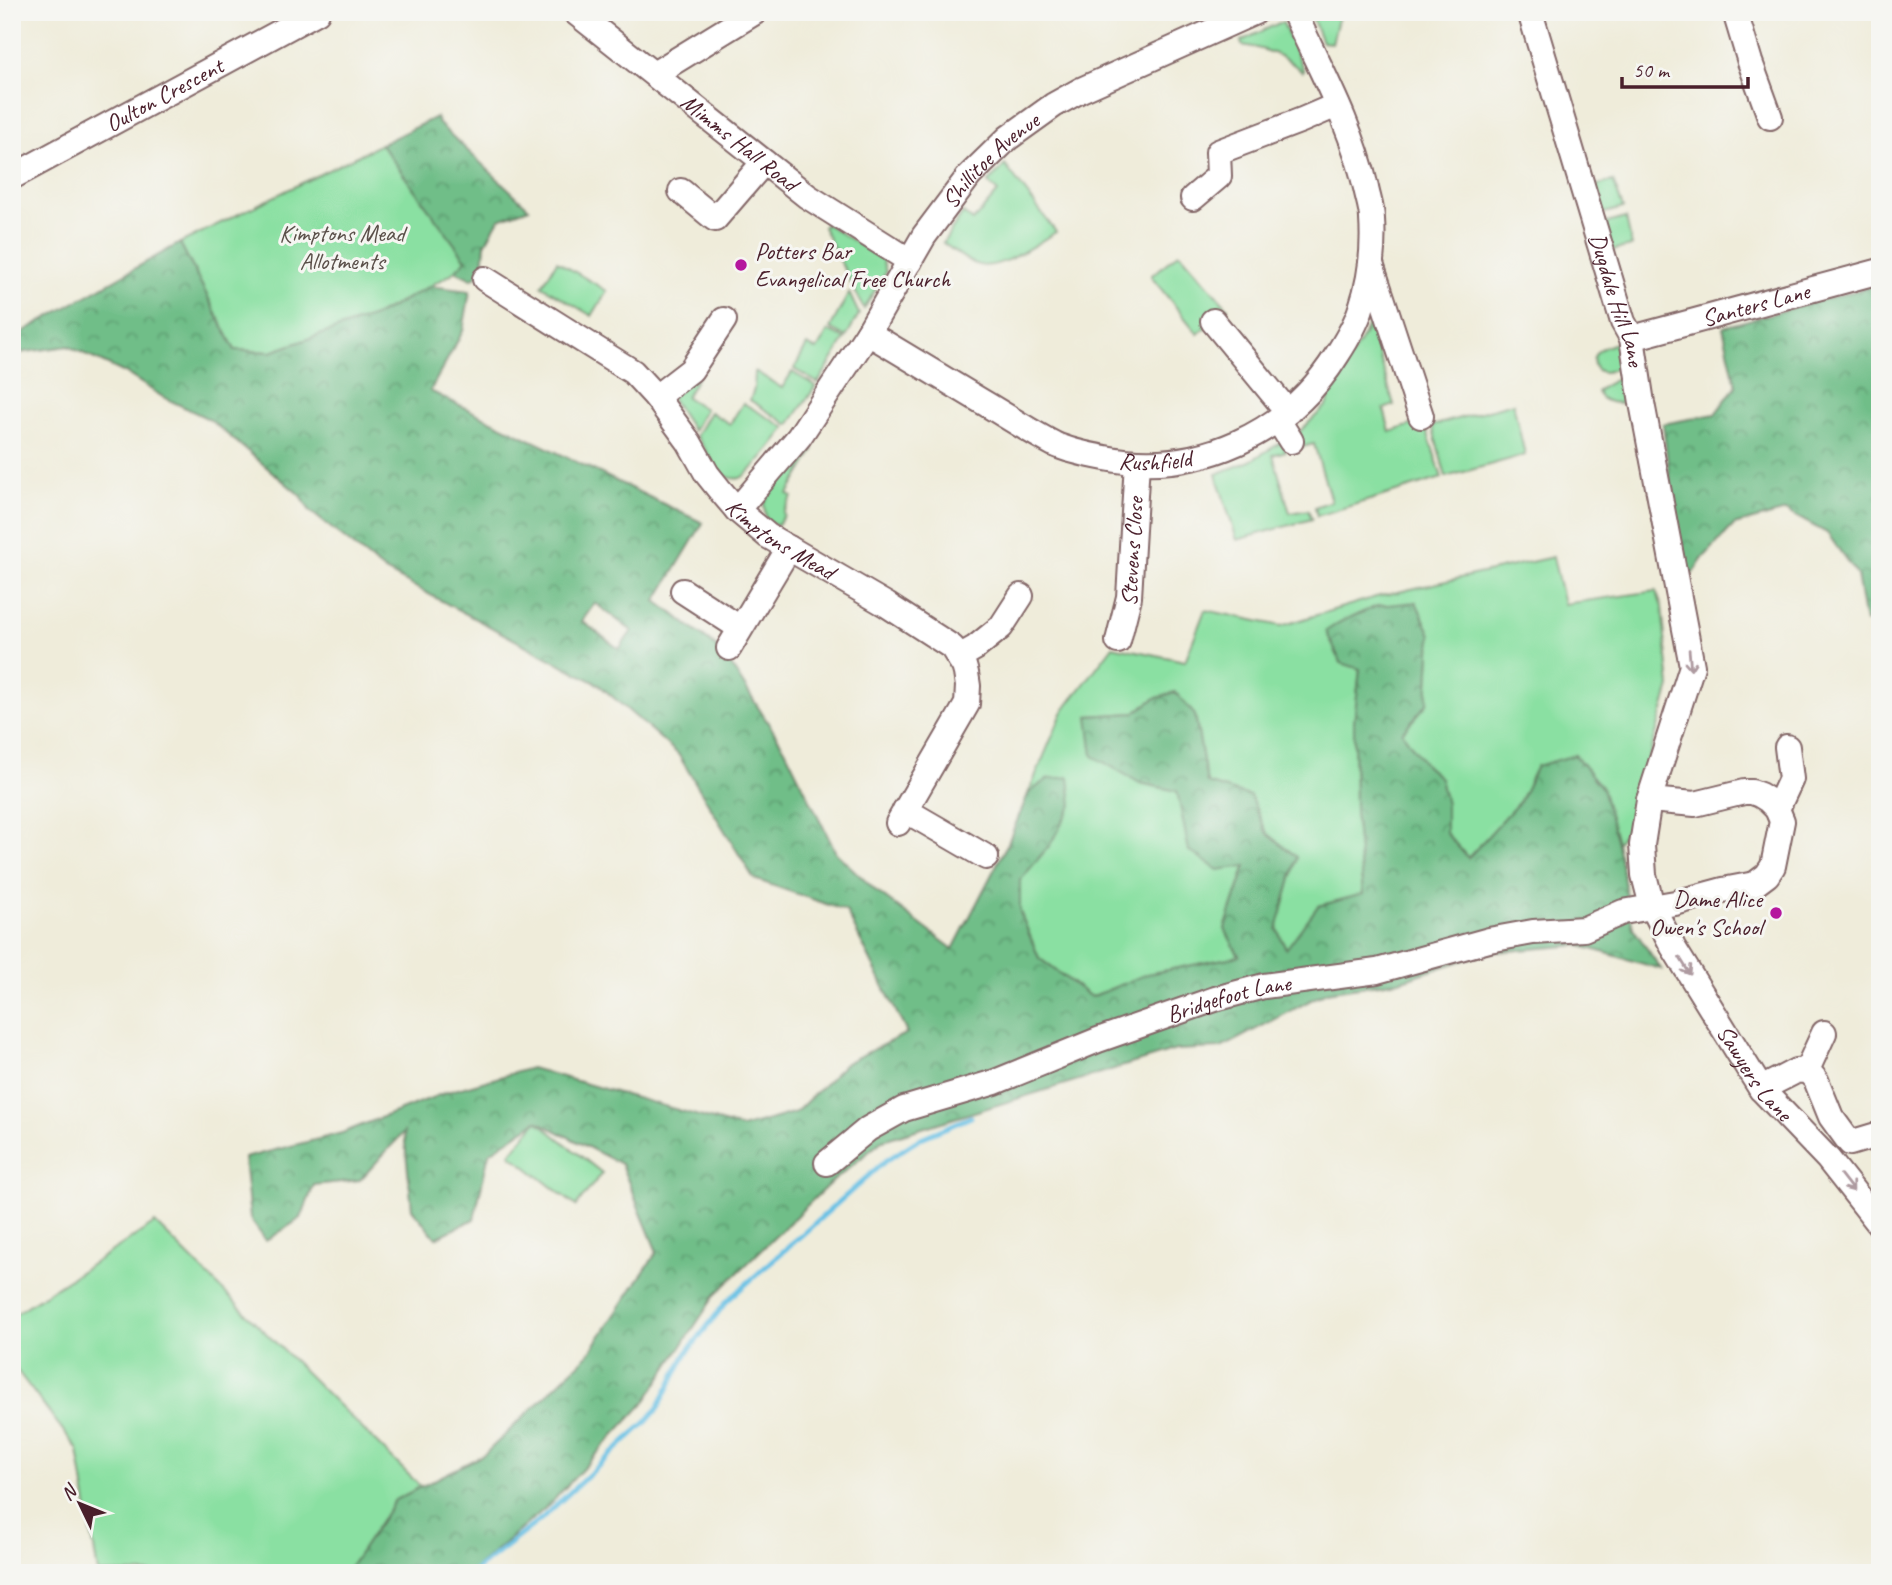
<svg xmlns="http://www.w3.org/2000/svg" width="1892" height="1585" font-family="Caveat,sans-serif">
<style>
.green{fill:#8ae0a2;stroke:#6a8066;stroke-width:2}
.forest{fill:url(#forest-crowns);stroke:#5c6e5a;stroke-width:2;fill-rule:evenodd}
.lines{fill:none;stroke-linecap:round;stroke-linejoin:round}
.stream{stroke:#67c1e5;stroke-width:5}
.minor-casing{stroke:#846768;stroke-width:28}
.minor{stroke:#fff;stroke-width:24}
.oneway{stroke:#ae9aa0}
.poi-dot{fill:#b5179e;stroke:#f6f6f2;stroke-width:2.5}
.labels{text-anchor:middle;stroke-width:6;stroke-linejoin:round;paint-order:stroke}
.street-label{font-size:24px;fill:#4a1f2b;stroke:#f6f6f2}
.park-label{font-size:24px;fill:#5a4f49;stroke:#f6f6f2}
.poi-label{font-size:24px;fill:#4a1f2b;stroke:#f6f6f2;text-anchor:start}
</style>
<defs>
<pattern id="forest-crowns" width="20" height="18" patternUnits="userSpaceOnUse" patternTransform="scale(1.75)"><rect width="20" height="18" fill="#6fbe88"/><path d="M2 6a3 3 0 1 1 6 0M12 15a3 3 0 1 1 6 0" fill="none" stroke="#5d9a6f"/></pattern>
</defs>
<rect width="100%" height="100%" fill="#f6f6f2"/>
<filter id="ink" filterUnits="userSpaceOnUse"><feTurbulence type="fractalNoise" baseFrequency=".0143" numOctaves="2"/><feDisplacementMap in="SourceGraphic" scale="14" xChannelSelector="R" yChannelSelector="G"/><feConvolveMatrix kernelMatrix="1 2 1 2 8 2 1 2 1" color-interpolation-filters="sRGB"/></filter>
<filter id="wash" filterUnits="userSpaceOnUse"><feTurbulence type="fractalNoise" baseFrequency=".00686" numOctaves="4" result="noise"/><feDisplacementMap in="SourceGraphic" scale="28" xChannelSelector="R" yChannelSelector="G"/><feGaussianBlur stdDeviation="1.57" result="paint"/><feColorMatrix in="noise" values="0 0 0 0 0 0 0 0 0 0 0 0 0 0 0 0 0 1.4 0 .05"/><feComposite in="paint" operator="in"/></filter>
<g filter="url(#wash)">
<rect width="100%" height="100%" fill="#efecda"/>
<path class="green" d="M 1310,12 L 1342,12 L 1338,19 L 1332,43 L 1322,42 Z
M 1279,23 L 1283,23 L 1304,71 L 1302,72 C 1286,55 1265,49 1242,45 L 1241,41 Z
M 381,144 L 467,260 L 450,275 L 377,315 L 271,352 L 235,350 L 180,243 Z
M 1005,165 L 1056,232 C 1037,243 997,273 976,264 C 964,260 953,250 943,243 L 963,213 L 973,221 L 998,192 L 988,183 Z
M 1613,181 L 1623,208 L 1597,215 L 1588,188 Z
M 1626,218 L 1632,246 L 1608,251 L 1599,225 Z
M 826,224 L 882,259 L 886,272 L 864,309 L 823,227 Z
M 1179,253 L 1182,255 L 1228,308 L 1198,334 L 1152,278 L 1152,275 Z
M 557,261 L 607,291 L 592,316 L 542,286 Z
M 849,293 L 859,314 L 846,337 L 830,328 Z
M 1377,303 L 1383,319 L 1370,325 L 1394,405 L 1384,409 L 1390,432 L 1424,421 L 1442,478 L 1317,516 L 1315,507 L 1331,501 L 1314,444 L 1302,447 L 1297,434 L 1328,404 L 1330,391 L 1364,335 Z
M 828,331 L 845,339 L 818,383 L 794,369 L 807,345 L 817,350 Z
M 1616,343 L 1621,366 C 1616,368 1609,372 1604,372 C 1591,371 1591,357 1599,350 C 1604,347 1611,345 1616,343 Z
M 755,371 L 782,388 L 792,372 L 816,386 L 789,425 L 750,400 L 754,389 Z
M 698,376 L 686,397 L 705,409 L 693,431 L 670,396 Z
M 1622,376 L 1628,402 C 1616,404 1603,404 1597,392 C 1604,384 1614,382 1622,376 Z
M 743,403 L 786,428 C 778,438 750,476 740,478 C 732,480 724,476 719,471 L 696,436 L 710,412 L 730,424 Z
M 1513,403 L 1525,455 L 1446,477 L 1432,426 Z
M 1282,442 L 1286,451 L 1273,455 L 1290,513 L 1308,510 L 1312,519 L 1237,540 L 1216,474 L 1250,461 Z
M 808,446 L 814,450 L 788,494 L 792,497 L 783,513 L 784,515 L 777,526 L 766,519 L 764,505 L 767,498 Z
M 1553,557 L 1564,604 L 1656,591 L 1662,607 L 1670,687 L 1628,828 L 1617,843 L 1602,788 L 1537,766 L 1520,801 L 1468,858 L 1446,833 L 1446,805 L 1440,778 L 1426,766 L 1402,732 L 1427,704 L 1431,635 L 1416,602 L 1360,668 L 1354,722 L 1355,811 L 1363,895 L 1318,906 L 1287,950 L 1277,929 L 1297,857 L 1267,833 L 1250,797 L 1207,783 L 1195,715 L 1154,699 L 1134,713 L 1088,716 L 1140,783 L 1177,791 L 1246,865 L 1225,929 L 1239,956 L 1147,974 L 1091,997 L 1039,958 L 1020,912 L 1020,880 L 1050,845 L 1047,779 L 1028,794 L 1062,713 L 1113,646 L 1185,661 L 1205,610 L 1281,626 L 1376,597 Z
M 537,1121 L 602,1173 L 576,1206 L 510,1154 Z
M 155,1223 L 421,1487 L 395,1500 L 346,1573 L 98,1573 L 78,1450 L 12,1364 L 12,1316 Z"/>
<path class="forest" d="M 436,117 L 438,123 L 529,208 L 499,219 L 485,244 L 483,270 L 472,279 L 455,271 L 466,260 L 381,144 Z
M 180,243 L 235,350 L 271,352 L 377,315 L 430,286 L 470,291 L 463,331 L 430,391 L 703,523 L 656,601 L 721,650 L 785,749 L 836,853 L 876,891 L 953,949 L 1008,843 L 1028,794 L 1047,779 L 1069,777 L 1072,805 L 1050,845 L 1020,880 L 1020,912 L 1039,958 L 1091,997 L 1147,974 L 1239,956 L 1225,929 L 1246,866 L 1218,870 L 1189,851 L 1177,791 L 1140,783 L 1093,756 L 1088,716 L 1134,713 L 1154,699 L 1175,692 L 1195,715 L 1207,783 L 1250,796 L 1267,833 L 1297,857 L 1277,929 L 1286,949 L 1318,906 L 1363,894 L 1355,811 L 1354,722 L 1360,669 L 1341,663 L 1326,631 L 1340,622 L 1377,606 L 1416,602 L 1431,635 L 1427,704 L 1402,732 L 1426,766 L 1440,778 L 1446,805 L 1446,833 L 1468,858 L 1520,801 L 1537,766 L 1575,755 L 1602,788 L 1617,843 L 1633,928 L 1661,969 L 1578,945 L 1485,953 L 1399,981 L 1326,992 L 1221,1048 L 1176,1050 L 883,1140 L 827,1186 L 715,1295 L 645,1402 L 550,1504 L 470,1573 L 346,1573 L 395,1500 L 485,1454 L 587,1356 L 657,1252 L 621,1164 L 537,1121 L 489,1153 L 474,1219 L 436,1238 L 412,1209 L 404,1132 L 360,1180 L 314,1185 L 301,1218 L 266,1241 L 250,1219 L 244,1158 L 342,1133 L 444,1093 L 531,1068 L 741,1128 L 796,1112 L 846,1063 L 907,1033 L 846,911 L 754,879 L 678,754 L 598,684 L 385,571 L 310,511 L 301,496 L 209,419 L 163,397 L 127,374 L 68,346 L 19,353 L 12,357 L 12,338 ZM 595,603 L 632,631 L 619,649 L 582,621 Z
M 1880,284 L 1880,617 L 1865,622 L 1857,575 L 1827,533 L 1786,511 L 1734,525 L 1704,557 L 1688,580 L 1681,573 L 1663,424 L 1715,414 L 1736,386 L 1723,327 Z"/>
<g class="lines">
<path class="stream" d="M 472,1573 L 541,1519 L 646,1422 L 658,1408 L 686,1354 L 727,1301 L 884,1162 L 921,1138 L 971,1117"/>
</g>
</g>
<g filter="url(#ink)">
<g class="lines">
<defs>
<g id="minor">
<path id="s1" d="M 575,12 L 807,196 L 910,261"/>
<path id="s2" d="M 1530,12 L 1623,322 L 1632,338 L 1642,403 L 1692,666 L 1649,800 L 1642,845 L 1644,875 L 1652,906 L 1673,947 L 1761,1089 L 1828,1159 L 1880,1225"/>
<path d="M 1735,12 L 1750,62 L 1770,117"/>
<path d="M 654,74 L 755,12"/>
<path id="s3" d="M 12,177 L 317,12"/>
<path d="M 681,191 L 715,219 L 764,162"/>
<path d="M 1193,198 L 1219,176 L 1218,152 L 1302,120 L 1337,105"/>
<path d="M 1371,264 L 1421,416"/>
<path id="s4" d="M 485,279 L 633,372 L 656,397 L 689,442 L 707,474 L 719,489 L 737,510 L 768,536 L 887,605 L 952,647 L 964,666 L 966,673 L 968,686 L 967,704 L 898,823"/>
<path d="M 1213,321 L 1288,412"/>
<path id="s5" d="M 868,333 C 906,356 943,378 981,401 C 1005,415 1029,431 1054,444 C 1069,451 1089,455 1105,458 C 1197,476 1288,434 1337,355 C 1346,341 1356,325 1361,308 C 1370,281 1374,248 1372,219 C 1372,209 1368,198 1366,188 C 1352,126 1320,69 1294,12"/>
<path id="s6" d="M 1632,338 L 1880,271"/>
<path d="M 656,397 L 691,370 L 724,320"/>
<path d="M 1278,420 L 1291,441"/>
<path id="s7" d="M 737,510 L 799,437 L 868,333 L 924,236 L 969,176 L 1008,138 L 1054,105 L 1081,90 L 1255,12"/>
<path d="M 683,591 L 740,628"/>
<path id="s8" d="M 1118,641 L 1129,597 L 1137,462"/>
<path d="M 729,648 L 789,548"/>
<path d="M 959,657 L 975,648 L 1001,627 L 1021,596"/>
<path d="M 1777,809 L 1791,779 L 1787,747"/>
<path d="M 905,810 L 986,857"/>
<path d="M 1807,1070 L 1824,1033"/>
<path d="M 1761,1089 L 1796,1071 L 1807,1070 L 1816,1080 L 1831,1117 L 1850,1143 L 1880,1134"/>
<path id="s9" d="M 827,1163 L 868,1129 L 904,1109 L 995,1082 L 1098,1040 L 1215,999 L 1264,986 L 1377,971 L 1489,940 L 1533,932 L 1584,929 L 1623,912 L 1675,903 L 1723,890 L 1755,884 L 1767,875 L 1773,866 L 1782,821 L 1777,809 L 1768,800 L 1760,795 L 1752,792 L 1744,792 L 1695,804 L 1649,800"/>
</g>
</defs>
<use href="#minor" class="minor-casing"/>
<use href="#minor" class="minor"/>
</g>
<defs><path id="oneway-shaft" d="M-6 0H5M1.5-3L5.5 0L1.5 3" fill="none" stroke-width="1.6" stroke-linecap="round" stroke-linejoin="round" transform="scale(1.75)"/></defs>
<g class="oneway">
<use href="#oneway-shaft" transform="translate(1690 660) rotate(85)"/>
<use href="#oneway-shaft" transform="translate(1685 966) rotate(58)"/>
<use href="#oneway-shaft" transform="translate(1847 1183) rotate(52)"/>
</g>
</g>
<g class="poi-dot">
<circle cx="741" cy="265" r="7"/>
<circle cx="1776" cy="913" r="7"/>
</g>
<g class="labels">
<g class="street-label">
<text dy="8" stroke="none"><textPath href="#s3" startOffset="173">Oulton Crescent</textPath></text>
<text dy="8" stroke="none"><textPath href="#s1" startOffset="210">Mimms Hall Road</textPath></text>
<text dy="8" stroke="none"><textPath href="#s7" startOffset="434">Shillitoe Avenue</textPath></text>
<text dy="8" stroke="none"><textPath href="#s2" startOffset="301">Dugdale Hill Lane</textPath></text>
<text dy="8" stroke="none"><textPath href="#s6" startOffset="128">Santers Lane</textPath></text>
<text dy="8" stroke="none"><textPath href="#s5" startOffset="320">Rushfield</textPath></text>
<text dy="8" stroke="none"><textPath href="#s4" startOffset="401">Kimptons Mead</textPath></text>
<text dy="8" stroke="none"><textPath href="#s8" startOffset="91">Stevens Close</textPath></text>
<text dy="8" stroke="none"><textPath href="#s9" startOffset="438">Bridgefoot Lane</textPath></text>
<text dy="8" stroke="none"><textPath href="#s2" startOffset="1120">Sawyers Lane</textPath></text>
</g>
<g class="park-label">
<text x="342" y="241">Kimptons Mead<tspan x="342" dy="28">Allotments</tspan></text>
</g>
<g class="poi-label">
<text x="755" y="259">Potters Bar<tspan x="755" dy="28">Evangelical Free Church</tspan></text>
<text x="1762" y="907" text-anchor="end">Dame Alice<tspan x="1762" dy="28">Owen's School</tspan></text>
</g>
</g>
<rect width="1892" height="1585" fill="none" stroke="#f6f6f2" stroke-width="42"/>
<g transform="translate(80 1504) rotate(313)" stroke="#f6f6f2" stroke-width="5" paint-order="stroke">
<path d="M0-5L12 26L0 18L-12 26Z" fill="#4a1f2b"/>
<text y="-10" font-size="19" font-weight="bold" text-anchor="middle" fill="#4a1f2b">N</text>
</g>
<path d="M1622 77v10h126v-10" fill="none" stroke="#4a1f2b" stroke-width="3.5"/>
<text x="1633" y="77" font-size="21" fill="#4a1f2b" stroke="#f6f6f2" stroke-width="5" paint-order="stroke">50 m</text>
</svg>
